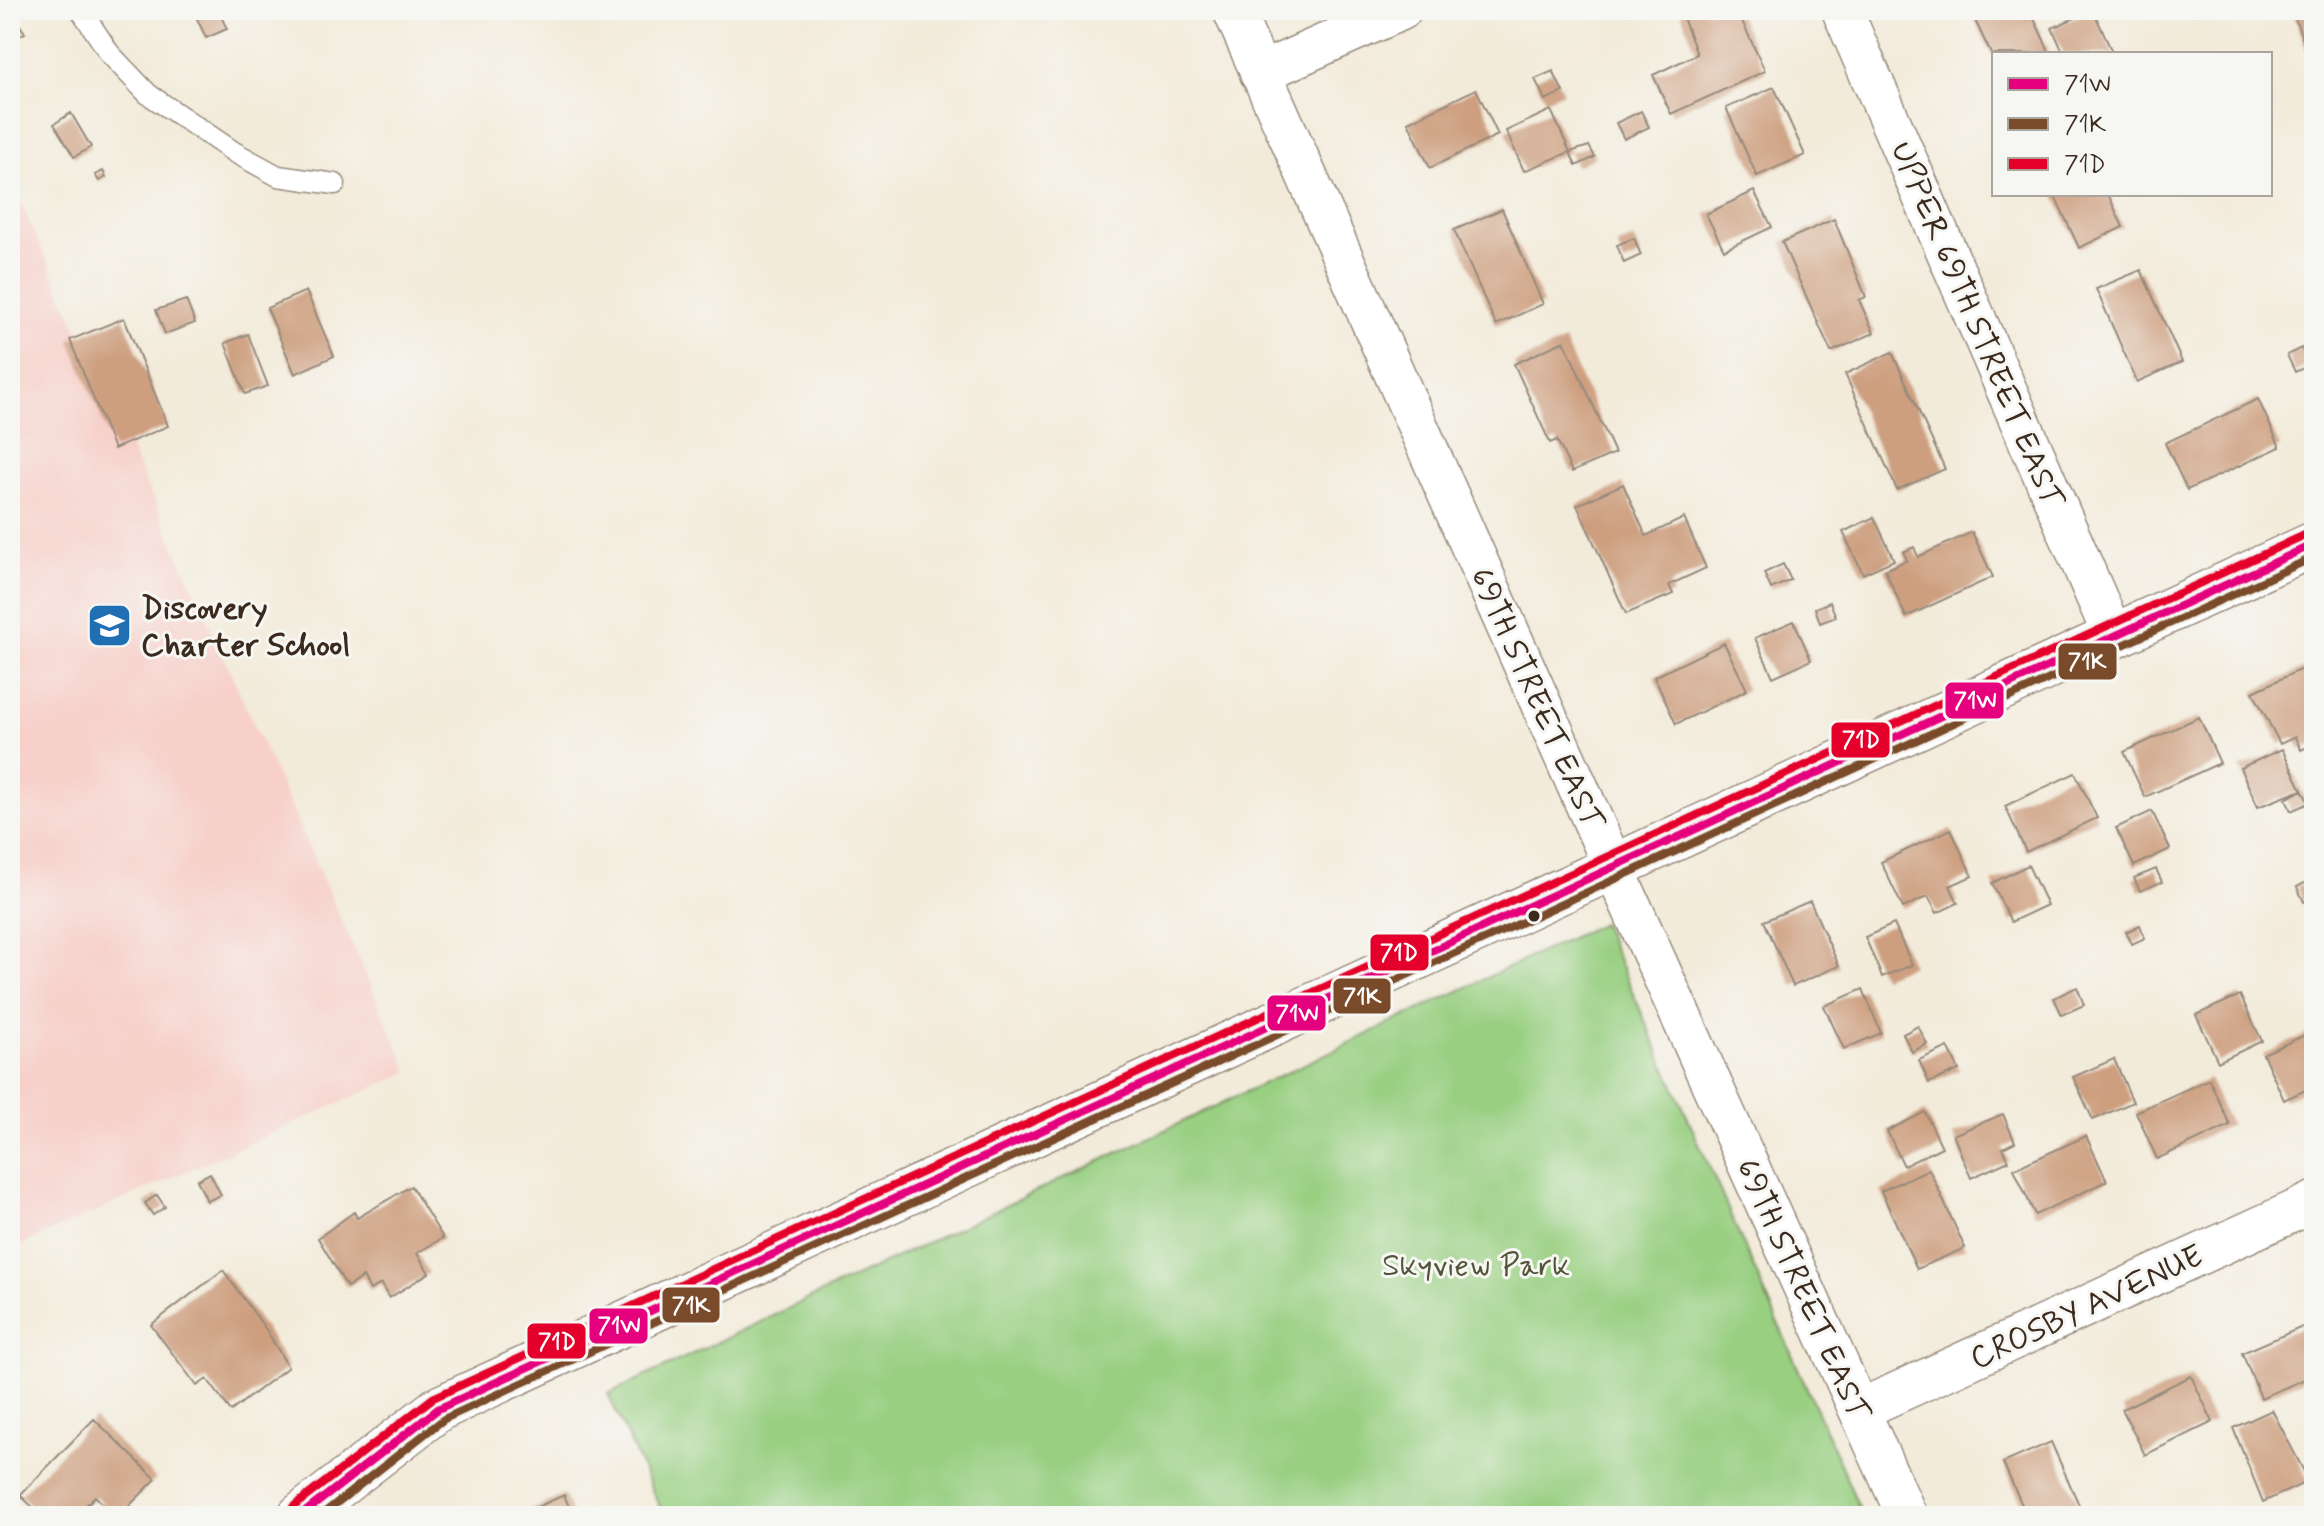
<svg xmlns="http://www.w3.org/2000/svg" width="2324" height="1526" font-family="Mynerve,sans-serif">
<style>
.built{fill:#f7d0ca}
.green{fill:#98cf81;stroke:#6a7c50;stroke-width:2}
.building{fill:#cd9f7f}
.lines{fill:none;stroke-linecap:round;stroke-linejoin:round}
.service-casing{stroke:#978a7c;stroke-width:23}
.minor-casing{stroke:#978a7c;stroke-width:43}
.tertiary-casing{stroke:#978a7c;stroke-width:47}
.service{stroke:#fff;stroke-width:20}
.minor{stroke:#fff;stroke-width:40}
.tertiary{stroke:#fff;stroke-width:44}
.bus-1-casing{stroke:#f6f6f2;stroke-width:14}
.bus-2-casing{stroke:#f6f6f2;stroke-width:14}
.bus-3-casing{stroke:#f6f6f2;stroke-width:14}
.bus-1{stroke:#e5007d;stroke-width:8}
.bus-2{stroke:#7a4b2a;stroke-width:8}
.bus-3{stroke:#e4002b;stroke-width:8}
.bus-dot{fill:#3b2a1e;stroke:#f6f6f2;stroke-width:3}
.labels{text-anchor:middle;stroke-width:6;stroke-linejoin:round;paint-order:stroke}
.street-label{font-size:32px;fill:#3b2a1e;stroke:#f6f6f2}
.poi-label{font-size:32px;font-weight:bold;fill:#3b2a1e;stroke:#f6f6f2;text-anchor:start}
.park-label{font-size:32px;fill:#525337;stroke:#f6f6f2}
.line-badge{stroke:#f6f6f2;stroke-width:3}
.badge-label{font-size:22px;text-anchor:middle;font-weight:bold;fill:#fff}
</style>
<rect width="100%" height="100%" fill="#f6f6f2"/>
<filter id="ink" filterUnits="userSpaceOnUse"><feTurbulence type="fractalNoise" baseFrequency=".0125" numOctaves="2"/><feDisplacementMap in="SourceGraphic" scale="16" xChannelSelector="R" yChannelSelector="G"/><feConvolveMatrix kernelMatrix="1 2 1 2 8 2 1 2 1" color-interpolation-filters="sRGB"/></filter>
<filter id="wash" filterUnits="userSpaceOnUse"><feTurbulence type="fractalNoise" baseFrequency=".006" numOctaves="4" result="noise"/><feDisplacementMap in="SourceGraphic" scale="32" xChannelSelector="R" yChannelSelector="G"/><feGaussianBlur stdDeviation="1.8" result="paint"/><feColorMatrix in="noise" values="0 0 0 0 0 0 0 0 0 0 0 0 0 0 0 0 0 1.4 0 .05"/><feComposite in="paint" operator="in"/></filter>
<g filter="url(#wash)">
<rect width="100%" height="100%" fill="#f3ebda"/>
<path class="built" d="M 10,178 L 409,1072 L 10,1250 Z"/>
<path class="green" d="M 1602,923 L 1863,1516 L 664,1516 L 608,1394 Z"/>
<g id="blocks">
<path class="building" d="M 10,10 L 25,33 L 10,41 Z
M 193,10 L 218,10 L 227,29 L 206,38 Z
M 1680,10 L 1737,10 L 1765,71 L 1671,114 L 1653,75 L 1697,54 Z
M 1970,10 L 2030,10 L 2049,51 L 2043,54 L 1994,54 L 1994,60 Z
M 2093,10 L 2113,54 L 2064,54 L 2052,28 Z
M 2292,10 L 2314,10 L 2314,56 L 2309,57 Z
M 1553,71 L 1563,92 L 1545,100 L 1535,79 Z
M 1774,87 L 1805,155 L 1757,176 L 1726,108 Z
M 1476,89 L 1498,135 L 1430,168 L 1408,122 Z
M 1551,110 L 1570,152 L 1524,171 L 1506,131 Z
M 1641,111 L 1649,127 L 1624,139 L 1616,123 Z
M 71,113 L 91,147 L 74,157 L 54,124 Z
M 1589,146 L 1595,157 L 1576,166 L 1570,152 Z
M 103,171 L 106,177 L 99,181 L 95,175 Z
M 1754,191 L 1772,227 L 1724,250 L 1706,214 Z
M 2054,194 L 2108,194 L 2123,227 L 2079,248 Z
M 1502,209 L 1543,304 L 1496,325 L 1454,230 Z
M 1834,219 L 1866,297 L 1859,300 L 1874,333 L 1831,352 L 1782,242 Z
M 1634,238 L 1641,255 L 1624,263 L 1617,245 Z
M 2141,270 L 2182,362 L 2137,382 L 2096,289 Z
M 306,291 L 334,356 L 295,374 L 267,308 Z
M 186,300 L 195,323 L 165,334 L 156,310 Z
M 124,318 L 168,426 L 114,449 L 70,340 Z
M 248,334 L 268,386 L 245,394 L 225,343 Z
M 1564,341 L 1615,453 L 1572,472 L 1557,440 L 1550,443 L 1514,364 Z
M 2301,348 L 2310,365 L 2295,372 L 2287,355 Z
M 1892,352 L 1945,469 L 1897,490 L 1845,374 Z
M 2258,399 L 2280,447 L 2187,490 L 2165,443 Z
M 1623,484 L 1646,536 L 1684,518 L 1706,568 L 1669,585 L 1673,594 L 1626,614 L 1577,505 Z
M 1874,517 L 1894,560 L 1863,574 L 1843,532 Z
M 1972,532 L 1993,577 L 1906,617 L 1885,570 L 1907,560 L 1903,552 L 1914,547 L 1918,557 Z
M 1783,564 L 1791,580 L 1771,589 L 1764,573 Z
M 1830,602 L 1836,617 L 1820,623 L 1815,608 Z
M 1794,621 L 1811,660 L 1773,677 L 1755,638 Z
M 1724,643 L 1747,690 L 1676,724 L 1654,677 Z
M 2314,663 L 2314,744 L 2301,750 L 2295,737 L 2280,744 L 2253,692 Z
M 2199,717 L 2220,763 L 2145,797 L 2124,752 Z
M 2282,749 L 2302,790 L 2258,807 L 2240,768 Z
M 2075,773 L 2097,818 L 2026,852 L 2005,806 Z
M 2302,790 L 2309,803 L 2291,811 L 2286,799 Z
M 2152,811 L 2170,849 L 2134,866 L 2116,828 Z
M 1951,829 L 1972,876 L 1950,886 L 1958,903 L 1937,913 L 1928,896 L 1903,908 L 1881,862 Z
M 2028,865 L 2047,905 L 2011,922 L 1992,883 Z
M 2156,869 L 2162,882 L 2140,891 L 2134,878 Z
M 2314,878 L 2314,897 L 2304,902 L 2297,887 Z
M 1810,901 L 1839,966 L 1793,986 L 1764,921 Z
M 1894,924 L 1912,965 L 1882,977 L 1865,937 Z
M 2140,925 L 2145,938 L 2132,944 L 2126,932 Z
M 2077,987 L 2084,1005 L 2062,1015 L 2054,998 Z
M 1863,989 L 1881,1033 L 1844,1049 L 1824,1006 Z
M 2240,995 L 2262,1041 L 2218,1062 L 2196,1015 Z
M 1918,1026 L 1927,1044 L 1912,1052 L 1903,1034 Z
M 2314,1031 L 2314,1086 L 2284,1100 L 2263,1054 Z
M 1948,1047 L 1959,1070 L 1929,1083 L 1919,1060 Z
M 2114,1059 L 2133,1102 L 2093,1120 L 2073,1077 Z
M 2209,1079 L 2230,1125 L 2157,1159 L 2136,1112 Z
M 1925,1112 L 1942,1147 L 1904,1166 L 1887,1131 Z
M 2003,1114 L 2015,1142 L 2003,1148 L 2009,1161 L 1971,1178 L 1953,1135 Z
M 2086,1136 L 2107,1181 L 2035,1215 L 2014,1169 Z
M 1929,1169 L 1965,1248 L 1917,1269 L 1881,1191 Z
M 210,1173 L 221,1195 L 207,1201 L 197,1180 Z
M 411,1186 L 443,1238 L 417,1253 L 429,1273 L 389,1298 L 381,1284 L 370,1290 L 363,1277 L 347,1287 L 318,1238 L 354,1212 L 357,1218 Z
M 157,1195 L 165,1207 L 153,1215 L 145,1203 Z
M 223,1270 L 267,1331 L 288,1367 L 231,1411 L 207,1379 L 197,1386 L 151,1325 Z
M 2314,1322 L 2314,1375 L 2261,1398 L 2242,1353 Z
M 2191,1376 L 2213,1422 L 2145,1455 L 2122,1409 Z
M 2272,1410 L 2309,1481 L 2263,1502 L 2233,1428 Z
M 94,1419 L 156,1479 L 119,1516 L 115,1516 L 95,1496 L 76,1516 L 42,1516 L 20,1495 Z
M 2051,1442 L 2084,1516 L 2027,1516 L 2003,1463 Z
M 564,1495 L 573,1516 L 517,1516 Z"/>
</g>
</g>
<g filter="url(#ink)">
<use href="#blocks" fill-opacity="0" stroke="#978a7c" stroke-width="2"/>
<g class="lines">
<defs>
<path id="service" d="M 81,10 L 110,54 L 148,94 L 234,152 L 278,176 L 335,184"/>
<path id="minor" d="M 1233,10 L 1613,866 L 1907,1516
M 1842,10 L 2114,638
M 1260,73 L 1401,10
M 1859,1410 L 2314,1202"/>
<path id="tertiary" d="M 300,1516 L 438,1409 L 2314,544"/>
</defs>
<use href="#service" class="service-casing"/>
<use href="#minor" class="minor-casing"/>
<use href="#tertiary" class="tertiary-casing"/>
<use href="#service" class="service"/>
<use href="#minor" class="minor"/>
<use href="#tertiary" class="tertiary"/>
<defs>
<path id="bus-1" d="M 300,1516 L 438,1409 L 2314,544"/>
<path id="bus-2" d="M 320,1516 L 444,1419 L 2314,557"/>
<path id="bus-3" d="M 293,1507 L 433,1398 L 2309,533"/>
</defs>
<use href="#bus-1" class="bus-1-casing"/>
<use href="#bus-2" class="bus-2-casing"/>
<use href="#bus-3" class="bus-3-casing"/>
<use href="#bus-1" class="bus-1"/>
<use href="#bus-2" class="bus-2"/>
<use href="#bus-3" class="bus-3"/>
</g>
</g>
<defs>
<symbol id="school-square" viewBox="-11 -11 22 22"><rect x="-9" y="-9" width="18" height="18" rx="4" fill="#1f6fb2" stroke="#f6f6f2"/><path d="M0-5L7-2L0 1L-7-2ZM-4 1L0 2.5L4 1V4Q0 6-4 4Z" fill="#fff"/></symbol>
</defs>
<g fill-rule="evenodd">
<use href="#school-square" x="84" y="600" width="51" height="51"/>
</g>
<circle class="bus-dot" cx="1534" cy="916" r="7"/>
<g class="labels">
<g class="street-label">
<text transform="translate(1978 324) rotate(67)" y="11">UPPER 69TH STREET EAST</text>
<text transform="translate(1538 698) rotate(66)" y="11">69TH STREET EAST</text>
<text transform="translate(1804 1289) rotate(66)" y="11">69TH STREET EAST</text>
<text transform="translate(2086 1306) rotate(-25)" y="11">CROSBY AVENUE</text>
</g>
<g class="poi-label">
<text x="141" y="618">Discovery<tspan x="141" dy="37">Charter School</tspan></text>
</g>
<g class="park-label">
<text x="1476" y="1275">Skyview Park</text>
</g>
</g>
<g class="line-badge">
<rect x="2057" y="642" width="61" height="39" rx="8" fill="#7a4b2a"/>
<rect x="1944" y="681" width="61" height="39" rx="8" fill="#e5007d"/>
<rect x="1830" y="721" width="61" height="38" rx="8" fill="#e4002b"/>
<rect x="1369" y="933" width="61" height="39" rx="8" fill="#e4002b"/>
<rect x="1332" y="977" width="60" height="38" rx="8" fill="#7a4b2a"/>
<rect x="1266" y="994" width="61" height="38" rx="8" fill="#e5007d"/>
<rect x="661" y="1286" width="60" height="38" rx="8" fill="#7a4b2a"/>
<rect x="588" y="1307" width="61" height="38" rx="8" fill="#e5007d"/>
<rect x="526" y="1322" width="61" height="38" rx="8" fill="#e4002b"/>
</g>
<g class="badge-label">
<text x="2087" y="669">71K</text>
<text x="1975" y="708">71W</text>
<text x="1861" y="747">71D</text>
<text x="1399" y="960">71D</text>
<text x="1362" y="1004">71K</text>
<text x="1297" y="1021">71W</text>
<text x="691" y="1313">71K</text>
<text x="619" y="1333">71W</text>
<text x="557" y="1349">71D</text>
</g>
<rect width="2324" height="1526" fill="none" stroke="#f6f6f2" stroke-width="40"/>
<rect x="1992" y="52" width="280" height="144" fill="#f6f6f2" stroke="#aba49d" stroke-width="2"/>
<rect x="2008" y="78" width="40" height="12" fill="#e5007d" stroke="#aba49d" stroke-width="2"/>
<text x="2064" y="92" font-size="24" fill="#3b2a1e">71W</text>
<rect x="2008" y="118" width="40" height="12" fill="#7a4b2a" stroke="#aba49d" stroke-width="2"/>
<text x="2064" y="132" font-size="24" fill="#3b2a1e">71K</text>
<rect x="2008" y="158" width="40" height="12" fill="#e4002b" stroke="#aba49d" stroke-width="2"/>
<text x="2064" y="172" font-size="24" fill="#3b2a1e">71D</text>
</svg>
